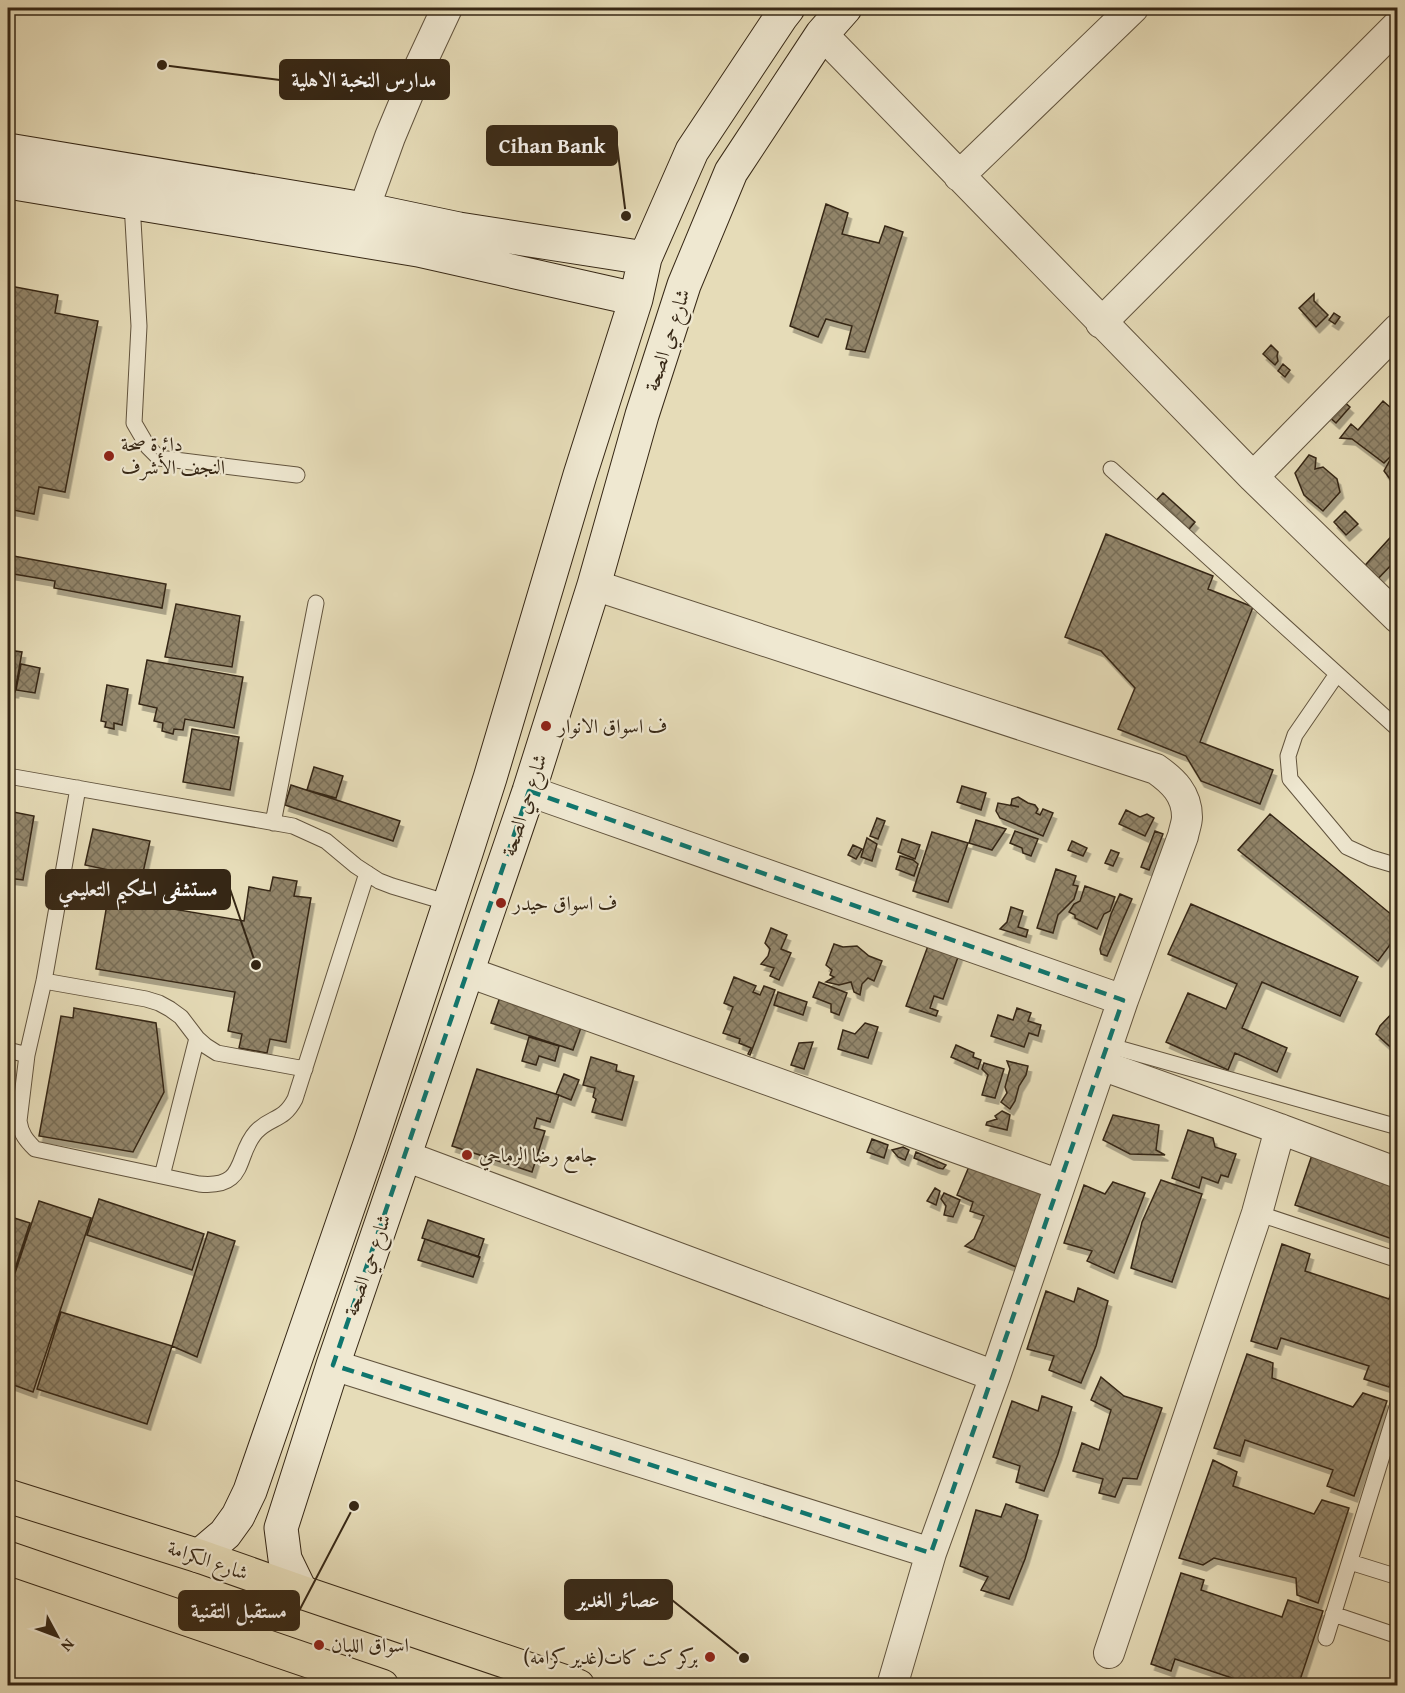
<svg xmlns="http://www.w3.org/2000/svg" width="1405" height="1693" font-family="'Gentium Book Plus',Amiri,serif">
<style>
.building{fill:url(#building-cross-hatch);stroke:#362715;stroke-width:1.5;filter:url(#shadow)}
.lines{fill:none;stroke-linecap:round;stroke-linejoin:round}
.lane-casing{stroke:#62543e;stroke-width:17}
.street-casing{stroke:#62543e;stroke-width:32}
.secondary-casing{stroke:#362715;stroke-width:35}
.primary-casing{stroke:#362715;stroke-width:35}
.lane{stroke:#efe8d1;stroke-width:15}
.street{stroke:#efe8d1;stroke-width:30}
.secondary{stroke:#efe8d1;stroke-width:33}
.primary{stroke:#e6dcb8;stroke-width:33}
.marked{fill:none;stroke:#0f766e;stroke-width:4.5;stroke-dasharray:12 8;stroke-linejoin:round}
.poi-dot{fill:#8f2418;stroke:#efe8d1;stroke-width:2}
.labels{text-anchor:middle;stroke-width:4.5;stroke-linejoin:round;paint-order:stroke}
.street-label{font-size:20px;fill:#362715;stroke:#efe8d1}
.poi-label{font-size:20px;fill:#362715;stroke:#efe8d1;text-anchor:start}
.leader{fill:none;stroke:#362715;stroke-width:2}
.callout-dot{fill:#362715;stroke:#efe8d1;stroke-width:2}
.callout{fill:#362715;stroke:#362715;stroke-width:2}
.callout-label{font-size:21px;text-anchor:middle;font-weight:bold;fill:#fff}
</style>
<defs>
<pattern id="building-cross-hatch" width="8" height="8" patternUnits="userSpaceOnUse" patternTransform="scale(1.5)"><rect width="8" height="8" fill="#92856a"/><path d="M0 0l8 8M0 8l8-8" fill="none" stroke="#786d56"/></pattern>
<filter id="shadow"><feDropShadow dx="3.5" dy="6" stdDeviation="0" flood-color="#0004"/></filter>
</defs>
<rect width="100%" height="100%" fill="#e6dcb8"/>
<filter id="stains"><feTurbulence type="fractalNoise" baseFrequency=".00333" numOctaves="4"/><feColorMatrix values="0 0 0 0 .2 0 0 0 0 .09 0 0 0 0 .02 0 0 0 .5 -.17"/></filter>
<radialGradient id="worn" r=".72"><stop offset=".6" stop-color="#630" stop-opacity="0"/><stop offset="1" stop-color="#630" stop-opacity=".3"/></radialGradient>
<path class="building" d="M 826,204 L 848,213 L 842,234 L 879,243 L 885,226 L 903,232 L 865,352 L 846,349 L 852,326 L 826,319 L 818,337 L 790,326 Z
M 10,286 L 58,295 L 55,313 L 98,321 L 65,492 L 39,487 L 34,514 L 8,509 L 8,298 Z
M 1314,294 L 1314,301 L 1328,315 L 1316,327 L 1299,308 Z
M 1334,313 L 1340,317 L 1335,324 L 1329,320 Z
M 1271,345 L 1278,352 L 1277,356 L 1278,361 L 1275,365 L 1263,354 Z
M 1283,364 L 1290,370 L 1285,377 L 1278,371 Z
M 1341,399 L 1350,407 L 1336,423 L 1327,415 Z
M 1383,401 L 1398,414 L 1398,449 L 1384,463 L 1352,439 L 1340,438 L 1351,424 L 1358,430 Z
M 1395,451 L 1398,453 L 1398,471 L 1390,479 L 1384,471 Z
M 1309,455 L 1316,458 L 1315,469 L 1323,467 L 1337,479 L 1340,492 L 1323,511 L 1304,495 L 1295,473 Z
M 1163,493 L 1195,522 L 1185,534 L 1152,505 Z
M 1345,511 L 1358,524 L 1346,535 L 1334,522 Z
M 1398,529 L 1398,558 L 1373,584 L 1359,572 Z
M 1106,534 L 1213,576 L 1208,589 L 1253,607 L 1200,742 L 1273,770 L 1260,804 L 1201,781 L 1186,756 L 1118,729 L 1135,688 L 1101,651 L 1065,637 Z
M 8,555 L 166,584 L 162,608 L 54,588 L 55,581 L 8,573 Z
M 176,604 L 240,616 L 232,667 L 165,657 Z
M 8,650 L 22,652 L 15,692 L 8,691 Z
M 147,660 L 243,677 L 234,728 L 185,719 L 183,730 L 174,729 L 173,734 L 162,731 L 163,723 L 154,721 L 157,708 L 139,704 Z
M 21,664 L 40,668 L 35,693 L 16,690 Z
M 107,685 L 128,689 L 122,725 L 114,723 L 114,729 L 105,727 L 106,722 L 101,721 Z
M 192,729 L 239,737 L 230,790 L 183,782 Z
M 314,767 L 343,776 L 336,798 L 307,790 Z
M 291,785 L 400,821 L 393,841 L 285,805 Z
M 962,786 L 986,793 L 981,810 L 957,802 Z
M 1018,797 L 1028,803 L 1035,805 L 1038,809 L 1036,813 L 1040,815 L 1043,809 L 1053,813 L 1043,836 L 1000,818 L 996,811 L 998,803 L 1019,807 L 1011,805 L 1012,799 Z
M 1126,810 L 1140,817 L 1147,814 L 1154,818 L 1145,836 L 1119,824 Z
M 8,811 L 34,816 L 23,880 L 8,878 Z
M 1270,814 L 1398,920 L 1398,934 L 1378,961 L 1238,850 Z
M 877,818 L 885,821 L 878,839 L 870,836 Z
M 976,820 L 1006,829 L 992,850 L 969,843 Z
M 93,829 L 150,841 L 142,877 L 85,865 Z
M 1015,831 L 1038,839 L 1031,856 L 1023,853 L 1022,848 L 1010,843 Z
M 1155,831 L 1163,834 L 1149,870 L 1141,867 Z
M 932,832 L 968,843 L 948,902 L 913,891 Z
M 867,838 L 877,844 L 872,861 L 861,857 Z
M 902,839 L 920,845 L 915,859 L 898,852 Z
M 1072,841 L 1087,848 L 1083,856 L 1068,850 Z
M 853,845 L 862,849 L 856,859 L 848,855 Z
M 1111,850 L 1119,853 L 1113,866 L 1105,863 Z
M 900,856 L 913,860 L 918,864 L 914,876 L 896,869 Z
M 1056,869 L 1076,876 L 1073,885 L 1078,886 L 1074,899 L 1058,915 L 1053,933 L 1037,928 Z
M 273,877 L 297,881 L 294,896 L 311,898 L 286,1042 L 270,1039 L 267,1053 L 239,1048 L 242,1034 L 228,1031 L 235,992 L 96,969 L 108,898 L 244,921 L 249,887 L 270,891 Z
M 1085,886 L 1115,897 L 1110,911 L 1104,914 L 1097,929 L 1075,918 L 1075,915 L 1069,912 L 1074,904 L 1080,901 Z
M 1120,894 L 1132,899 L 1107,956 L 1101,954 L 1100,949 L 1111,914 Z
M 1191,904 L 1358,977 L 1340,1016 L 1262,982 L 1242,1028 L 1287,1048 L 1277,1072 L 1235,1053 L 1228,1070 L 1166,1042 L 1188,993 L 1226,1009 L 1237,984 L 1168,954 Z
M 1011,907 L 1023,911 L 1018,927 L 1028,930 L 1026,937 L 1000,929 L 1007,922 Z
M 771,928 L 787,935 L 781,949 L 791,953 L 779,980 L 770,976 L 774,968 L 761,964 L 768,956 L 770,949 L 765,943 Z
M 929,943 L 962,946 L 943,999 L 934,996 L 930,1008 L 938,1011 L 936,1016 L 906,1006 Z
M 834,944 L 843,947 L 857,946 L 869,956 L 882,961 L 874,981 L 868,978 L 862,984 L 860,995 L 854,992 L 851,982 L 839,985 L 826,982 L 834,977 L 830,975 L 832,970 L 826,965 Z
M 734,977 L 756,986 L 753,992 L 760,995 L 764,986 L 775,990 L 750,1055 L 748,1054 L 751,1048 L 739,1043 L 740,1039 L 723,1033 L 733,1007 L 724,1003 Z
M 819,982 L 847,993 L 839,1015 L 831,1012 L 831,1004 L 813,997 Z
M 778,992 L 807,1002 L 803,1015 L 774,1005 Z
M 501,994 L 583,1022 L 573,1050 L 491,1023 Z
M 74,1008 L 156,1023 L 164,1092 L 133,1152 L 39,1136 L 61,1016 L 73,1018 Z
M 1017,1008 L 1031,1013 L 1028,1021 L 1041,1025 L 1038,1036 L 1029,1033 L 1024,1047 L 991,1036 L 998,1015 L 1013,1020 Z
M 1397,1008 L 1398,1009 L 1398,1054 L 1376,1034 L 1380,1026 Z
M 865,1023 L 878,1027 L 868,1058 L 838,1049 L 843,1030 L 855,1034 Z
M 529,1037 L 559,1046 L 555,1061 L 539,1056 L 536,1065 L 522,1061 Z
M 813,1042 L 804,1069 L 791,1065 L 799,1043 Z
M 956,1045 L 974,1053 L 973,1057 L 981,1060 L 978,1069 L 951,1057 Z
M 591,1057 L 617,1065 L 616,1071 L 634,1076 L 622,1120 L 592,1112 L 596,1099 L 593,1097 L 595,1088 L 583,1085 Z
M 1007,1061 L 1028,1066 L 1026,1075 L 1019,1086 L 1015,1101 L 1010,1109 L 1001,1102 L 1007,1093 L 1005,1087 L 1010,1069 Z
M 984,1063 L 1004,1069 L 995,1098 L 982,1095 L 988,1075 L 982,1069 Z
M 477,1069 L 559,1095 L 550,1122 L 537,1118 L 534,1128 L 545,1131 L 532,1172 L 452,1146 Z
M 564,1074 L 579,1080 L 571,1100 L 556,1094 Z
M 1002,1111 L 1010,1115 L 1007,1130 L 986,1125 L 987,1122 L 997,1119 L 995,1116 Z
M 1113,1115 L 1159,1125 L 1156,1150 L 1165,1155 L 1130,1154 L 1103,1140 Z
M 1188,1130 L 1213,1138 L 1215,1147 L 1236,1154 L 1228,1177 L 1221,1175 L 1218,1183 L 1202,1177 L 1199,1188 L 1172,1178 Z
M 872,1139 L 888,1145 L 884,1158 L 867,1152 Z
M 903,1147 L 909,1150 L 905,1160 L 898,1157 L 892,1150 Z
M 916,1152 L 946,1165 L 943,1169 L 938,1168 L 914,1158 Z
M 1312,1155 L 1398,1184 L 1398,1241 L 1295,1205 Z
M 973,1157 L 1048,1188 L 1016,1267 L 965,1246 L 974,1239 L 984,1216 L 970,1211 L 973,1202 L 957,1195 Z
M 1161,1180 L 1202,1194 L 1172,1282 L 1131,1268 L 1142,1222 Z
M 1113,1182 L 1145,1193 L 1114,1273 L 1087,1261 L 1092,1251 L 1064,1243 L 1084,1185 L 1105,1194 Z
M 935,1188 L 940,1191 L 936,1205 L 927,1201 Z
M 944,1193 L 960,1200 L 953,1217 L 944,1215 L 946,1206 L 941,1199 Z
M 99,1199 L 204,1234 L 192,1270 L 87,1235 Z
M 39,1201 L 91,1218 L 33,1392 L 8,1383 L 8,1294 Z
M 8,1216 L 30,1223 L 8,1290 Z
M 428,1220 L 484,1239 L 478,1257 L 422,1238 Z
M 208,1232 L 235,1241 L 197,1357 L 172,1346 Z
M 425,1239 L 480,1257 L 473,1277 L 418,1260 Z
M 1282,1244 L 1310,1254 L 1305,1271 L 1389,1299 L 1395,1281 L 1398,1282 L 1398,1361 L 1389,1387 L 1364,1379 L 1369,1366 L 1281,1338 L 1277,1349 L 1251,1341 Z
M 1078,1288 L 1108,1301 L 1096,1346 L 1081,1383 L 1049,1370 L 1054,1356 L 1027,1349 L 1046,1291 L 1074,1302 Z
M 61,1312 L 172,1346 L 147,1424 L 37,1389 Z
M 1247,1354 L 1273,1363 L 1272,1378 L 1353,1407 L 1363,1393 L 1387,1401 L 1354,1496 L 1327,1486 L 1333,1470 L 1245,1440 L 1240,1456 L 1214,1448 Z
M 1101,1377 L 1124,1396 L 1162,1408 L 1137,1479 L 1123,1478 L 1115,1497 L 1099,1493 L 1103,1479 L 1073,1471 L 1082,1443 L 1099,1450 L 1111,1410 L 1091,1400 Z
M 1042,1396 L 1072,1407 L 1058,1454 L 1044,1491 L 1016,1482 L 1020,1466 L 993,1457 L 1012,1401 L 1038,1411 Z
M 1213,1460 L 1237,1472 L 1233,1486 L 1314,1514 L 1322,1500 L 1349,1508 L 1318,1603 L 1297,1595 L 1296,1578 L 1214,1558 L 1203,1565 L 1179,1558 Z
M 1006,1504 L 1038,1515 L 1025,1559 L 1009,1599 L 981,1590 L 988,1577 L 960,1566 L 976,1510 L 1001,1517 Z
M 1181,1573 L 1204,1580 L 1201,1590 L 1282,1617 L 1288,1600 L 1323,1611 L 1298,1686 L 1256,1686 L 1175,1659 L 1171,1671 L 1151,1664 Z"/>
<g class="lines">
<defs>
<path id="lane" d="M 132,203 L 139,326 L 134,423 L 148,447 L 159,458 L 297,475
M 1111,469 L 1398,729
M 1337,674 L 1295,735 L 1288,756 L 1290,779 L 1347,847 L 1371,858 L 1398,866
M 8,776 L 293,826 L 326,841 L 356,866 L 379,881 L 392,886 L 449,903
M 78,788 L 44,981 L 27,1055 L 19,1121 C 21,1134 26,1140 35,1149 L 199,1184 C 248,1189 235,1155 256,1132 C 271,1116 283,1122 295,1099 L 367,873
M 273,823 L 316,603
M 44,981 L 146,999 L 159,1003 L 170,1009 L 181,1017 L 197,1038 L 206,1046 L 217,1053 L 305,1069
M 1107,1045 L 1398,1127
M 8,1050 L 27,1055
M 162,1176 L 197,1038
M 1257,1213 L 1398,1260
M 1350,1562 L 1398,1577
M 1333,1614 L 1398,1636
M 1326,1638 L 1398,1404"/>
<path id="street" d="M 822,34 L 1253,477 L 1398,618
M 959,176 L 1133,8
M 364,209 L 390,137 L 418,70 L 447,8
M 1101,323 L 1398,25
M 1253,477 L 1398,329
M 594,585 L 1156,769 C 1173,781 1187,794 1187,817 C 1187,823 1184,830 1183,836 L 1123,1000 L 995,1376 L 931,1553 L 892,1686
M 529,791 L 1123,1000
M 468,972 L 1060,1185
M 1101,1065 L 1280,1129 L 1398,1173
M 405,1156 L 995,1376
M 333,1365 L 931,1553
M 1109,1653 L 1257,1213 L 1280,1129"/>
<path id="secondary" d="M 8,150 L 364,209 L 459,229 L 645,258
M 8,182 L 418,250 L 636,299
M 199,1556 L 225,1534 L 238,1516 L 250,1491 L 370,1144 L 466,853 L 490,778 L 580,475 L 636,299 L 645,258 L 692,151 L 781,17 L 788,8
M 301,1592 L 285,1559 L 281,1528 L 333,1365 L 529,791 L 594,585 L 642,415 L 684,285 L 731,172 L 822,34 L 845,8"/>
<path id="primary" d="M 8,1496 L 199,1556 L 301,1592 L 578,1686
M 8,1558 L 382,1686"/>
</defs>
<use href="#lane" class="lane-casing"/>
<use href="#street" class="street-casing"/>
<use href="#secondary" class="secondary-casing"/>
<use href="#primary" class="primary-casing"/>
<use href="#lane" class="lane"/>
<use href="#street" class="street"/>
<use href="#secondary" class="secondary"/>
<use href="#primary" class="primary"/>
</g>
<path class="marked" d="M 529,791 L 1123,1000 L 931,1553 L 333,1365 Z"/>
<g class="poi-dot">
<circle cx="109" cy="456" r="6"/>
<circle cx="546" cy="726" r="6"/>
<circle cx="501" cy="903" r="6"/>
<circle cx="467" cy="1155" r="6"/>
<circle cx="319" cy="1645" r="6"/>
<circle cx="710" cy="1657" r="6"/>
</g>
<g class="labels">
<g class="street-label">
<text transform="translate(667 340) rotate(-72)" y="7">شارع حي الصحة</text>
<text transform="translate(524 805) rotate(-72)" y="7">شارع حي الصحة</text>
<text transform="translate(367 1265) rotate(-71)" y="7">شارع حي الصحة</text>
<text transform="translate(208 1560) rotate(19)" y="7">شارع الكرامة</text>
</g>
<g class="poi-label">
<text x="121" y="451">دائرة صحة<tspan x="121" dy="23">النجف الأشرف</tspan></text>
<text x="558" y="733">ف اسواق الانوار</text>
<text x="513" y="910">ف اسواق حيدر</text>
<text x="479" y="1162">جامع رضا الرماحي</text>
<text x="331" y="1652">اسواق اللبان</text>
<text x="698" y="1664" text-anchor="end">بركر كت كات(غدير كرامه)</text>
</g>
</g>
<path class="leader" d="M162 65L280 80M626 216L617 145M256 965L230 889M744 1658L672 1600M354 1506L299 1611"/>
<g class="callout-dot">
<circle cx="162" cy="65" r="6"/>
<circle cx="626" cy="216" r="6"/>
<circle cx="256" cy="965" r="6"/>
<circle cx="744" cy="1658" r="6"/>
<circle cx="354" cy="1506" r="6"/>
</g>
<g class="callout">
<rect x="280" y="60" width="169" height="39" rx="6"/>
<rect x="487" y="126" width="130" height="39" rx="6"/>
<rect x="46" y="870" width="184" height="39" rx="6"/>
<rect x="565" y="1580" width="107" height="39" rx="6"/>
<rect x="179" y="1591" width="120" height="39" rx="6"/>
</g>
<g class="callout-label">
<text x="364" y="87">مدارس النخبة الاهلية</text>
<text x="552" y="153">Cihan Bank</text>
<text x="138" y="896">مستشفى الحكيم التعليمي</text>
<text x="618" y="1607">عصائر الغدير</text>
<text x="239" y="1618">مستقبل التقنية</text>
</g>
<rect width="1405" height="1693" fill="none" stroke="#e6dcb8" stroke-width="30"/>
<rect x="9" y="9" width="1387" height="1675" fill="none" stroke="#362715" stroke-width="3"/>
<rect x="15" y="15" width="1375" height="1663" fill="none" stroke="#362715" stroke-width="1.5"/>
<g transform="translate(57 1636) rotate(131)" stroke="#efe8d1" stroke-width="4.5" paint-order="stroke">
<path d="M0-4.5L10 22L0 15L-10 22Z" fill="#362715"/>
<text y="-9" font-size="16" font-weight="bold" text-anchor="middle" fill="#362715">N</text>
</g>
<rect width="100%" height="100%" filter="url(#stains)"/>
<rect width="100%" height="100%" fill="url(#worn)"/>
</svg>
